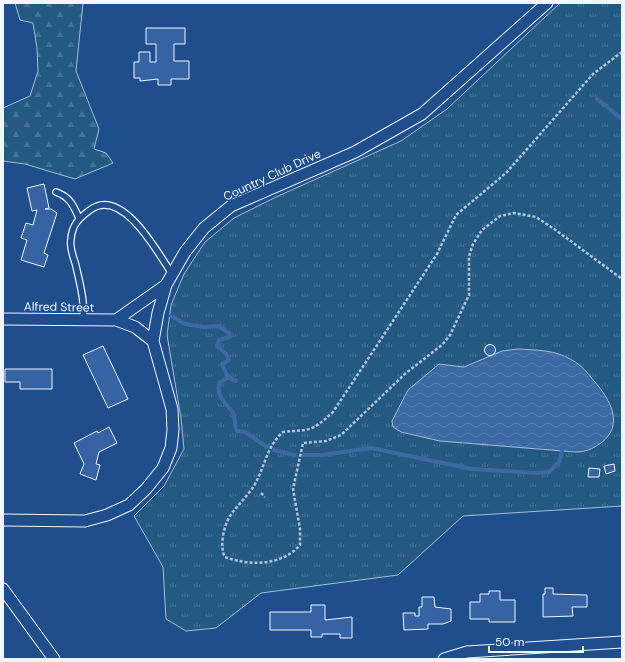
<svg xmlns="http://www.w3.org/2000/svg" width="625" height="662" font-family="'DM Sans',sans-serif">
<style>
.grass{fill:url(#grass-tufts);stroke:#a8bbd7}
.forest{fill:url(#forest-firs);stroke:#a8bbd7}
.water{fill:url(#water-waves);stroke:#a8bbd7}
.lines{fill:none;stroke-linecap:round;stroke-linejoin:round}
.stream{stroke:#3b69a3;stroke-width:4}
.building{fill:#3563a3;stroke:#f2f6ff}
.service-casing{stroke:#f2f6ff;stroke-width:8}
.minor-casing{stroke:#f2f6ff;stroke-width:13}
.path{stroke:#b3c4dc;stroke-width:2.5;stroke-dasharray:3 2;stroke-linecap:butt}
.service{stroke:#1f4e8c;stroke-width:5.5}
.minor{stroke:#1f4e8c;stroke-width:11}
.labels{text-anchor:middle;stroke-width:3;stroke-linejoin:round;paint-order:stroke}
.street-label{font-size:12px;fill:#f2f6ff;stroke:#1f4e8c}
</style>
<defs>
<pattern id="grass-tufts" width="24" height="20" patternUnits="userSpaceOnUse"><rect width="24" height="20" fill="#245a82"/><path d="M3 7l-1-3M5 7V3M7 7l1-3M15 17l-1-3M17 17v-4M19 17l1-3" fill="none" stroke="#447295"/></pattern>
<pattern id="forest-firs" width="22" height="20" patternUnits="userSpaceOnUse"><rect width="22" height="20" fill="#245a82"/><path d="M5 1l3.5 6h-7zM16 11l3.5 6h-7z" fill="#447295"/></pattern>
<pattern id="water-waves" width="16" height="10" patternUnits="userSpaceOnUse"><rect width="16" height="10" fill="#3b69a3"/><path d="M0 5q4-4 8 0t8 0" fill="none" stroke="#587fb1"/></pattern>
</defs>
<rect width="100%" height="100%" fill="#1f4e8c"/>
<path class="grass" d="M 560,3 L 622,3 L 622,506 L 463,516 L 398,575 L 261,593 L 216,628 L 186,631 L 166,619 L 163,567 L 134,516 L 164,486 L 184,449 L 181,418 L 167,335 L 171,305 L 184,274 L 205,242 L 234,218 L 276,197 L 401,141 L 447,109 Z"/>
<path class="forest" d="M 15,3 L 83,3 L 76,71 L 99,129 L 94,149 L 106,153 L 113,163 L 75,179 L 25,164 L 3,161 L 3,108 L 30,96 L 38,71 L 37,48 L 33,23 L 20,20 Z"/>
<path class="water" d="M 518,349 C 536,350 556,350 572,360 C 581,365 588,373 594,381 C 610,399 625,425 601,443 C 592,449 586,452 575,452 L 440,441 L 401,432 L 393,427 L 392,421 L 408,390 L 439,364 L 464,367 L 502,351 Z"/>
<g class="lines">
<path class="stream" d="M 597,99 L 622,119
M 171,316 L 183,323 L 190,325 L 205,327 L 219,326 L 229,333 L 230,337 L 219,340 L 217,346 L 226,354 L 229,360 L 222,364 C 225,372 228,379 236,381
M 229,377 L 220,382 C 215,394 224,402 231,410 C 236,415 234,425 237,431 L 245,432 L 267,447
M 274,450 L 295,455
M 303,455 L 322,455 L 371,448 L 472,469 L 536,473 L 549,472 L 559,462 L 563,447"/>
</g>
<path class="building" d="M 146,28 L 185,28 L 185,44 L 174,44 L 174,61 L 189,61 L 189,79 L 171,79 L 171,85 L 158,85 L 158,79 L 140,81 L 140,78 L 134,78 L 134,62 L 139,62 L 139,52 L 150,52 L 150,62 L 156,62 L 156,44 L 146,44 Z
M 44,184 L 49,208 L 45,209 L 51,209 L 57,213 L 44,253 L 48,255 L 44,267 L 21,260 L 27,240 L 21,238 L 26,223 L 33,225 L 37,210 L 32,211 L 27,188 Z
M484.5 350a5.5 5.5 0 1 1 11 0a5.5 5.5 0 1 1-11 0Z
M 103,346 L 128,399 L 108,408 L 83,355 Z
M 5,369 L 52,369 L 52,389 L 20,389 L 20,382 L 5,382 Z
M 109,427 L 117,443 L 99,452 L 96,464 L 100,465 L 96,480 L 80,474 L 84,464 L 74,443 L 97,431 L 98,433 Z
M 614,464 L 615,471 L 606,474 L 604,466 Z
M 589,468 L 600,469 L 599,477 L 588,477 Z
M 545,588 L 553,588 L 553,594 L 587,595 L 587,607 L 572,607 L 573,616 L 543,617 L 543,594 L 545,594 Z
M 489,591 L 500,591 L 500,600 L 515,600 L 515,622 L 489,622 L 489,619 L 470,619 L 470,602 L 480,602 L 480,594 L 489,594 Z
M 422,597 L 434,597 L 435,607 L 451,609 L 451,621 L 443,624 L 428,624 L 428,629 L 404,630 L 403,613 L 415,613 L 415,616 L 419,616 L 419,607 L 422,607 Z
M 311,605 L 325,605 L 325,620 L 352,617 L 352,638 L 340,638 L 340,634 L 322,634 L 322,637 L 311,637 L 311,630 L 270,630 L 270,612 L 311,612 Z"/>
<g class="lines">
<defs>
<path id="service" d="M 56,192 C 70,197 73,205 79,218
M 83,320 C 85,301 80,285 76,266 C 74,258 69,248 71,239 C 72,225 79,218 90,210 C 122,186 158,253 172,274"/>
<path id="minor" d="M 3,319 L 116,320 L 135,327 L 153,341
M 116,320 L 166,285
M 3,520 L 85,521 L 107,515 L 129,505 L 146,489 L 163,468 L 171,448 L 173,430 L 172,409 L 153,341 L 158,313 L 166,285 L 185,252 L 204,228 L 231,206 L 355,152 L 422,114 L 547,3
M 3,589 L 54,659
M 444,659 L 467,652 L 622,642"/>
</defs>
<use href="#service" class="service-casing"/>
<use href="#minor" class="minor-casing"/>
<path class="path" d="M 622,52 L 593,74 L 506,173 L 456,215 L 437,254 L 333,412 C 310,433 311,429 283,432 C 267,446 265,466 255,484 C 248,496 238,504 230,516 C 224,525 219,547 225,557 C 249,566 282,566 300,545 L 300,529 L 293,489 L 303,443 L 326,441 L 341,435 L 406,373 L 442,345 L 450,335 L 469,295 L 469,256 L 473,244 L 482,230 L 500,216 L 514,213 L 536,217 L 557,231 L 622,279
M 261,493 L 265,497"/>
<use href="#service" class="service"/>
<use href="#minor" class="minor"/>
</g>
<g class="labels">
<g class="street-label">
<text transform="translate(272 175) rotate(-25)" y="4">Country Club Drive</text>
<text transform="translate(59 307) rotate(1)" y="4">Alfred Street</text>
</g>
</g>
<rect width="625" height="662" fill="none" stroke="#f2f6ff" stroke-width="8"/>
<path d="M489 646v6h94v-6" fill="none" stroke="#f2f6ff" stroke-width="2"/>
<text x="495" y="646" font-size="12" fill="#f2f6ff" stroke="#1f4e8c" stroke-width="3" paint-order="stroke">50 m</text>
</svg>
